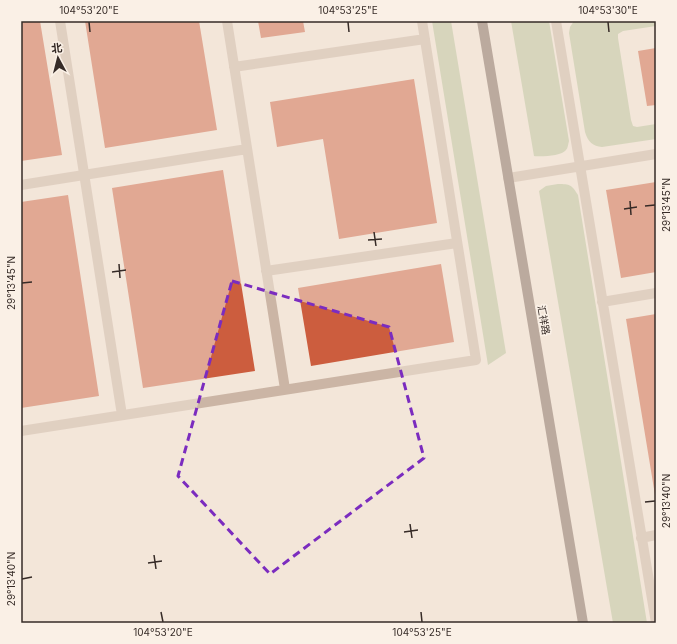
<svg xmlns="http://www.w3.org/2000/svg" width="677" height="644" font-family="Inter,'Noto Sans SC',sans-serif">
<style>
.green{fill:#b5c299}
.building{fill:#cc5d3e}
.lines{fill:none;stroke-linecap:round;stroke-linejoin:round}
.minor{stroke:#cbb5a5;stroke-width:10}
.major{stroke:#796257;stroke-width:10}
.marked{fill:none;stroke:#7b2cbf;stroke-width:3;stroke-dasharray:8 5;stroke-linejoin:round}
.ticks{fill:none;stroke:#362b27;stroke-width:1.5}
.labels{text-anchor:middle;stroke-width:3.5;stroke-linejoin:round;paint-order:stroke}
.street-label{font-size:10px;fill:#362b27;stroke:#faf0e6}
.neatline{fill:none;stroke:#362b27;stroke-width:1.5}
.ticks-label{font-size:10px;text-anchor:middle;fill:#362b27}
</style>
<rect width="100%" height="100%" fill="#f3e6d9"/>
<path class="green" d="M 432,21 L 451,21 L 506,353 L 488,365 Z
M 511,21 L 549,21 L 569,141 C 568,144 568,148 566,150 C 562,156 541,157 534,156 Z
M 574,21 L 656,21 L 656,26 L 623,31 L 618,34 L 618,38 L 631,120 L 633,126 L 637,127 L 656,124 L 656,139 L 602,147 C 593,146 588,142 585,132 L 569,33 L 570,27 Z
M 558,184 C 570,184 572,185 578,195 L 647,623 L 613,623 L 539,191 L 546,186 Z"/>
<path class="building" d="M 21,21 L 40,21 L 62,155 L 21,161 Z
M 85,21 L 199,21 L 217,130 L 105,148 Z
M 258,21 L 303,21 L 305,32 L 261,38 Z
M 656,48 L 656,105 L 647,106 L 638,51 Z
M 414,79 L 437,223 L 339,239 L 323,139 L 277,147 L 270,102 Z
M 223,170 L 255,371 L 143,388 L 112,188 Z
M 656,182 L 656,272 L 621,278 L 606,190 Z
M 68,195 L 99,396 L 21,408 L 21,202 Z
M 441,264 L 454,342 L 311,366 L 298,288 Z
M 656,314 L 656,495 L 655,495 L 626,319 Z"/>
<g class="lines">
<path class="minor" d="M 60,21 L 122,415
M 227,21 L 285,389
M 556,21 L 656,623
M 234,67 L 425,39
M 508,178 L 656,154
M 21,185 L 247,149
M 266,271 L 457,243
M 602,302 L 656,293
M 21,431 L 476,360 L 422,21
M 641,538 L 656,535"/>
<path class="major" d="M 482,21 L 583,623"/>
</g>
<path d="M0 0H677V644H0ZM 232,281 L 389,327 L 424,458 L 270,574 L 178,476 Z" fill="#f3e6d9" fill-opacity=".55" fill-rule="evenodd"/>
<path class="marked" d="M 232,281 L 389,327 L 424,458 L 270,574 L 178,476 Z"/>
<path class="ticks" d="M 89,22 L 90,32M 348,22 L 349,32M 608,22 L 609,32M 630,201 L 631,215M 645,206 L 655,205M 624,209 L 637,207M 374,232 L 376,246M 368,240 L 382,239M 119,264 L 120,278M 112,272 L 126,270M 22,283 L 32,282M 645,502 L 655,501M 410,524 L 412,538M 404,532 L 418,530M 154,555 L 156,569M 148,563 L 162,561M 22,579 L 32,577M 161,612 L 163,622M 421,612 L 422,622"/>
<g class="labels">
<g class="street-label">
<text transform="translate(544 320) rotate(80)" y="4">汇祥路</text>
</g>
</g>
<rect width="677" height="644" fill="none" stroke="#faf0e6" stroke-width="44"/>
<g transform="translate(58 58) rotate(353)" stroke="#faf0e6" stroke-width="3" paint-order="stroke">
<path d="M0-3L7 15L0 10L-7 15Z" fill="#362b27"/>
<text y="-6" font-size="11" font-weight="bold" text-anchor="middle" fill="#362b27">北</text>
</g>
<rect x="22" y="22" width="633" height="600" class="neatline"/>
<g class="ticks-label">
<text x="89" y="14">104°53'20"E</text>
<text x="348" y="14">104°53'25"E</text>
<text x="608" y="14">104°53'30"E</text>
<text transform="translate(666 205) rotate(-90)" y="4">29°13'45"N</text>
<text transform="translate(11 283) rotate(-90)" y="4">29°13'45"N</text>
<text transform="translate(666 501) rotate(-90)" y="4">29°13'40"N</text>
<text transform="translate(11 579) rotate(-90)" y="4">29°13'40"N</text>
<text x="163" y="636">104°53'20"E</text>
<text x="422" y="636">104°53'25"E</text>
</g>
</svg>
